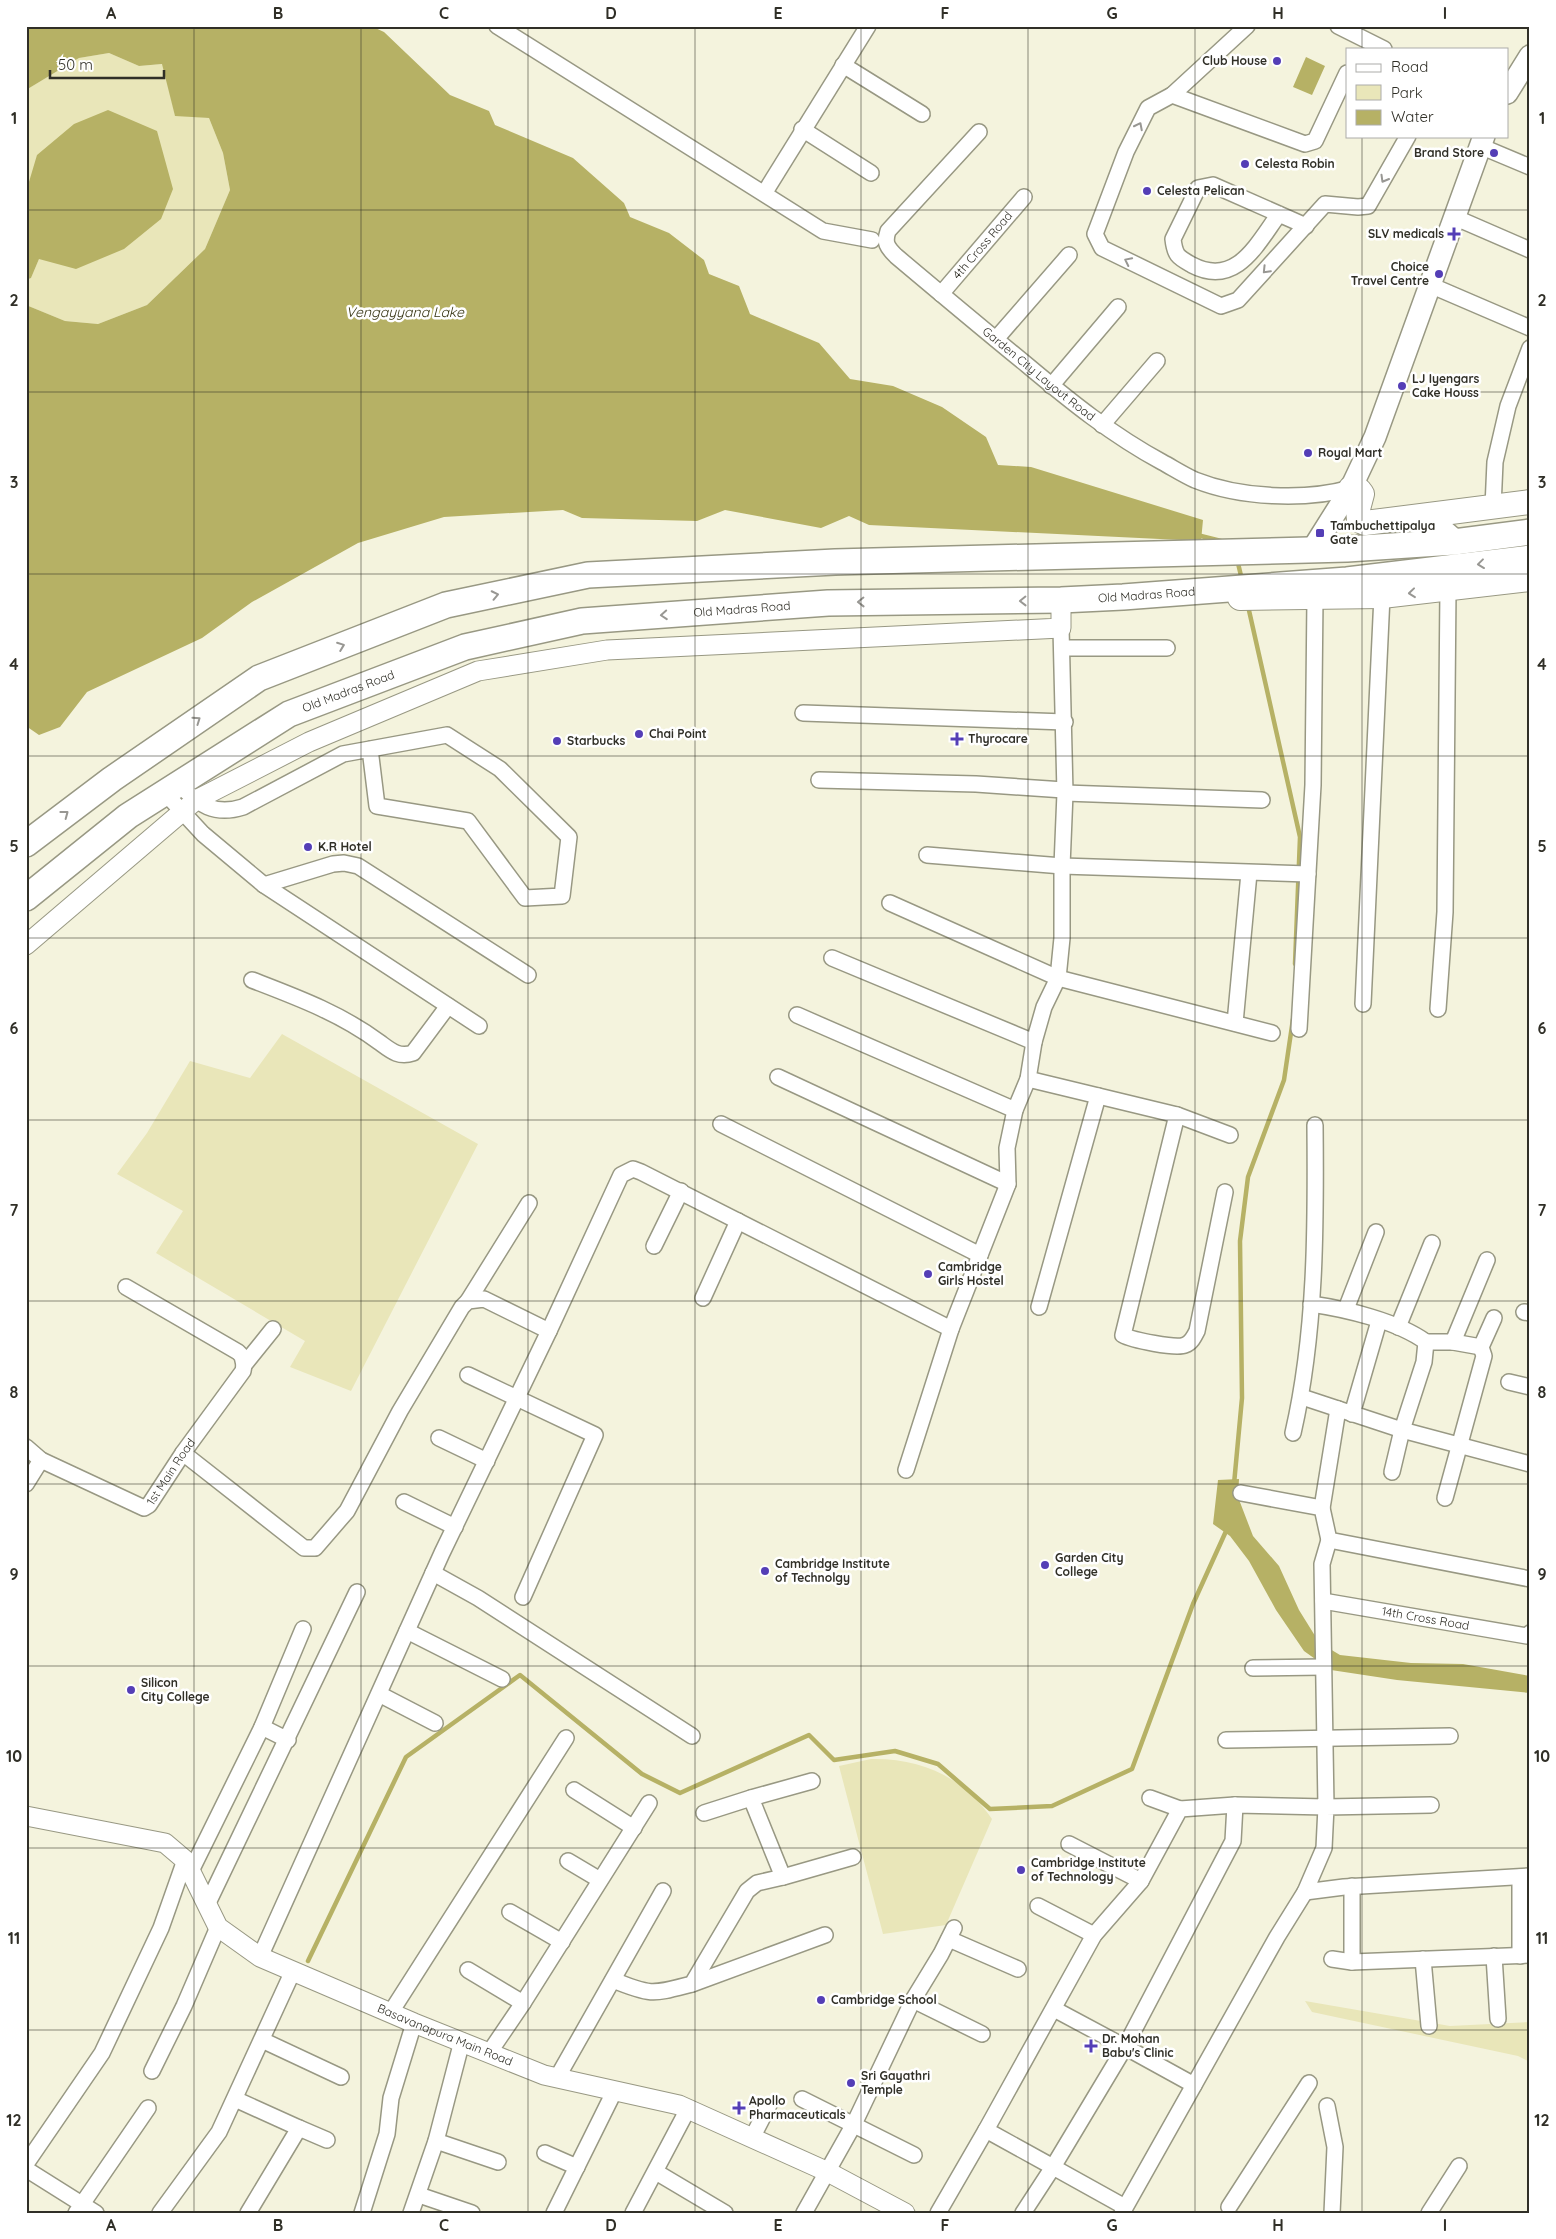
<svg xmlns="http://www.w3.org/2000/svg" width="1556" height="2239" font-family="Quicksand,sans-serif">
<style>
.green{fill:#e9e6b9}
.water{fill:#b6b165}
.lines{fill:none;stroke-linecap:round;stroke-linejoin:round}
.stream{stroke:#b6b165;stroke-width:4.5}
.minor-casing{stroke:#989883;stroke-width:18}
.tertiary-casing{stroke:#989883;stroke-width:21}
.secondary-casing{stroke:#989883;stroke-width:24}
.primary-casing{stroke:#989883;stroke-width:26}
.trunk-casing{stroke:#989883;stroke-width:28}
.minor{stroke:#fff;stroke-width:15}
.tertiary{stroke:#fff;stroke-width:19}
.secondary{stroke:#fff;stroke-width:21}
.primary{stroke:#fff;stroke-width:24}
.trunk{stroke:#fff;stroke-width:25}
.oneway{stroke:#989793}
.grid{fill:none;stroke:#302f27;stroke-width:1;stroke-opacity:0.55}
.poi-dot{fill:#543eb6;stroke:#fff;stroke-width:2}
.labels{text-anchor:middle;stroke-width:5;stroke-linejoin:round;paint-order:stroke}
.poi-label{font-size:12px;font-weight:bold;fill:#302f27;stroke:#fff;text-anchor:start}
.street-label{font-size:12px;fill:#302f27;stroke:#fff}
.water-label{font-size:14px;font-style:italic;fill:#353311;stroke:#fff}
.neatline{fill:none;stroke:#302f27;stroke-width:2}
.grid-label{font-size:16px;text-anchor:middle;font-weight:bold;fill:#302f27}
</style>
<rect width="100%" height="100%" fill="#f4f3dd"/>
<path class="green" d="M 109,53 L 139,66 L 163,64 L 175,115 L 209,118 L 223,153 L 230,190 L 205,249 L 147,305 L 98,324 L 65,321 L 26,305 L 26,280 L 31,278 L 39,259 L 26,192 L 26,90 L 79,58 Z
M 282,1034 L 478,1144 L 351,1391 L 290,1367 L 305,1341 L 156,1253 L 183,1211 L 117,1174 L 147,1133 L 190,1061 L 250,1078 Z
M 871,1759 C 922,1758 963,1777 992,1819 L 946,1925 L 883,1934 L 839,1766 Z
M 1305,2001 L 1450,2026 L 1530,2022 L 1530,2062 L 1518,2056 L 1312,2012 Z"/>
<path class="water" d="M 26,26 L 371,26 L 384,32 L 450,95 L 489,111 L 495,125 L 573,158 L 624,203 L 630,217 L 669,233 L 704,260 L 709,274 L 739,286 L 750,314 L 819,343 L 850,379 L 893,386 L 942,407 L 986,437 L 998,465 L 1031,467 L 1203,520 L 1201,541 L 869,525 L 849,516 L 821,528 L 725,510 L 697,521 L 582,518 L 563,510 L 444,517 L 358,543 L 252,602 L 202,638 L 87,692 L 60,727 L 39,735 L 26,726 L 26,305 L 65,321 L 98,324 L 147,305 L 205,249 L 230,190 L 223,153 L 209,118 L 175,116 L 162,64 L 139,66 L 109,53 L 79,58 L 26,90 Z
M 1306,57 L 1325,66 L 1312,95 L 1293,87 Z
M 108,110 L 157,131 L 173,189 L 161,219 L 124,249 L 76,269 L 39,259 L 31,278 L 26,280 L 26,192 L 37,155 L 74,124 Z
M 1239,1479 L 1238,1497 L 1253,1536 L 1279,1566 L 1299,1610 L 1317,1639 L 1318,1661 L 1304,1651 L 1276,1610 L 1249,1561 L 1230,1536 L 1213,1524 L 1218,1480 Z
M 1330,1649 L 1340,1655 L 1411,1663 L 1463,1664 L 1530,1676 L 1530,1693 L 1397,1680 L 1331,1670 Z"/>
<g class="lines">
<path class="stream" d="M 1197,535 L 1221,541
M 1237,559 L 1242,580
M 1248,606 L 1300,837 L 1295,964
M 1234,1484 L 1242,1398 L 1240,1241 L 1248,1177 L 1284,1080 L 1293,1019
M 308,1961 L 406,1757 L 520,1675 L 642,1774 L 680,1793 L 809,1735 L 834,1760 L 895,1751 L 938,1764 L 990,1809 L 1052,1806 L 1132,1769 L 1193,1604 L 1227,1529"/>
<defs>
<g id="minor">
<path d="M 497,26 L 823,231 L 872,240"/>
<path d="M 1247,26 L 1172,95 L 1148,108 L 1126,152 L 1095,234 L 1102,248 L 1221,306 L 1238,300 L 1325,204 L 1358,207 L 1368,206 L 1408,136"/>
<path d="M 1338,26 L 1384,49"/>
<path d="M 843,65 L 922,114"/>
<path d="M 1172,95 L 1305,144 L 1315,141 L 1347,73"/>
<path d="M 802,129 L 871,173"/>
<path id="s1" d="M 979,132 L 888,231 C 884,243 887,247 896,256 C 940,293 983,329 1027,365 C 1070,401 1112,435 1162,462 C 1173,468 1184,475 1195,480 C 1240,498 1305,501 1351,488"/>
<path d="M 1480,146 L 1530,167"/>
<path d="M 765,192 L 868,26"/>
<path d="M 1279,214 C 1257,244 1236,288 1192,265 C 1178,257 1175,256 1173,239 L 1198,188 L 1213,185 L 1306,226"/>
<path d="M 1454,217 L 1530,250"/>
<path d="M 1430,285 L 1530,328"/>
<path id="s2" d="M 941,294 L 1024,197"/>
<path d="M 996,339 L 1069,255"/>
<path d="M 1051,386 L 1118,307"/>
<path d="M 1102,425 L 1157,361"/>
<path d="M 1493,507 L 1495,462 L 1508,406 L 1530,348"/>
<path d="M 1062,648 L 1167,648"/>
<path d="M 803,713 L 1065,722"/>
<path d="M 819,780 L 976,784 L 1064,790"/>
<path d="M 179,784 C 198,805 215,816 243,807 L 343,754 L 447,735 L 500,769 L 569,837 L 562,896 L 525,898 L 468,821 L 377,806 L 370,749"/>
<path d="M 165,793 L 203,834 L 264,885 L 479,1026"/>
<path d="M 1065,793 L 1262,800"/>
<path d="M 927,855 L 1062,866 L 1308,874"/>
<path d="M 264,885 L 333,864 L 344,863 L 358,866 L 528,975"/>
<path d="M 890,903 L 1058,978 L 1272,1033"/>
<path d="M 832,958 L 1034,1042"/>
<path d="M 252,980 C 296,997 340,1013 379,1042 C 390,1050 398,1058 413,1053 L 448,1006"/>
<path d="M 1363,1004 L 1382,596"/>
<path d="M 1438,1009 L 1445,912 L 1448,589"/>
<path d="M 797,1015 L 1015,1110"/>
<path d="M 1235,1023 L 1249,873"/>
<path d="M 1299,1029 L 1313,785 L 1315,598"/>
<path d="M 778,1077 L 1008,1184"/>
<path d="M 1028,1079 L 1177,1115 L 1230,1135"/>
<path d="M 1177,1115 L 1123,1335 C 1132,1340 1176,1349 1185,1345 C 1191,1343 1194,1337 1197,1331 L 1225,1192"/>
<path d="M 721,1124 L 980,1255"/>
<path d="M 654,1246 L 681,1191"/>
<path d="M 126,1287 L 238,1352 L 242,1356 L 244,1365"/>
<path d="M 703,1298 L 738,1221"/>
<path d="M 468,1301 L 529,1203"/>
<path d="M 1311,1304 C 1346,1309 1397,1321 1426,1342 L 1424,1362 L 1402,1430 L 1392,1472"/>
<path d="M 1039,1307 L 1098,1096"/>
<path d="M 1346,1309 L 1376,1232"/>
<path d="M 1524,1312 L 1530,1313"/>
<path d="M 1398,1327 L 1432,1243"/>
<path d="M 1426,1342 L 1453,1342 L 1481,1347"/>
<path d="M 1453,1342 L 1487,1260"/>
<path d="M 468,1375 L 595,1435 L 523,1597"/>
<path d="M 1509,1382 L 1530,1387"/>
<path d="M 1302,1397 L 1402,1430 L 1530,1464"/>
<path d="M 1352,1414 L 1379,1321"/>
<path d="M 1293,1433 C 1316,1333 1316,1226 1315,1125"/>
<path d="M 439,1438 L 487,1461"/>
<path id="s3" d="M 26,1447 L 41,1460 L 144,1508 L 149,1505 L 183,1453 L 243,1371 L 244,1365 L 273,1329"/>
<path d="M 183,1453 L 304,1548 L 315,1548 L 347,1511 L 400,1411 L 462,1307 L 468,1301 L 484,1299 L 549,1331"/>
<path d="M 906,1470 L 951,1329 L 1008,1184 L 1007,1148 L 1015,1110 L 1028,1079 L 1034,1042 L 1044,1007 L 1058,978 L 1062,938 L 1062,866 L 1065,793 L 1061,628"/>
<path d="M 26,1484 L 41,1460"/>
<path d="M 1241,1493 L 1322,1508 L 1329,1540 L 1530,1579"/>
<path d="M 1445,1498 L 1484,1356 L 1481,1347 L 1494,1318"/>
<path d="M 404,1502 L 455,1527"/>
<path d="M 1322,1508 L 1338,1409"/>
<path d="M 433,1573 L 478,1598 L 692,1736"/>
<path id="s4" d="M 1323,1601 L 1527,1636 L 1530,1633"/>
<path d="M 407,1631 L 502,1679"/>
<path d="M 1253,1668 L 1323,1667"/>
<path d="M 379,1694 L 435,1723"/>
<path d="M 262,1727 L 288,1740"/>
<path d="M 1226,1740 L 1450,1736"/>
<path d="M 574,1790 L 634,1828"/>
<path d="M 1150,1798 L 1180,1809"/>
<path d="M 1431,1805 L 1326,1807 L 1324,1848 L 1305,1892 L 1344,1887 L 1530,1876"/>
<path d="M 704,1813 L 751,1798"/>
<path d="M 1069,1844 L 1141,1881"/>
<path d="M 568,1861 L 600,1880"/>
<path d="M 191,1871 L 262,1727 L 303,1629"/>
<path d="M 783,1877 L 853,1857"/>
<path d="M 1520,1877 L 1520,1956"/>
<path d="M 1305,1892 L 1277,1937 L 1194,2085 L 1125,2047 L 1053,2167 L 986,2130 L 1094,1935 L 1141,1881 L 1180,1809 L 1235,1805 L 1326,1807 L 1322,1564 L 1329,1540"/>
<path d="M 207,1905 L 357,1592"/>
<path d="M 1038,1906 L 1094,1935"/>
<path d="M 510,1912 L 562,1942"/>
<path d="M 949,1939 L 1018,1969"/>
<path d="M 1494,1956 L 1498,2019"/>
<path d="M 260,1957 L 442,1553 L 549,1331 L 621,1175 L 633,1169 L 641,1172 L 951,1329"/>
<path d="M 1332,1959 L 1352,1962 L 1530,1955"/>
<path d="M 1423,1959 L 1429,2026"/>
<path d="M 1352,1962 L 1352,1886"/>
<path d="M 468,1970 L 523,2003"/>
<path d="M 613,1980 C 652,1996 653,1994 692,1984 L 747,1891 L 757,1883 L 783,1877 L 751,1798 L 812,1781"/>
<path d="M 692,1984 L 825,1935"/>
<path d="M 913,2000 L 982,2034"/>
<path d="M 1054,2009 L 1125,2047 L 1233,1841 L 1235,1805"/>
<path d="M 391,2012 L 566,1738"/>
<path d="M 262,2040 L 341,2077"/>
<path d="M 489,2053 L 523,2003 L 649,1803"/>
<path d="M 152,2071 L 184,2006 L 218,1927"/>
<path d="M 557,2078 L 663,1891"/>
<path d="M 235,2099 L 299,2128 L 248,2213"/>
<path d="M 802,2099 L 914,2155"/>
<path d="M 1327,2106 L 1335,2147 L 1332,2213"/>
<path d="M 299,2128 L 327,2140"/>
<path d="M 752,2138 L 769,2105"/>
<path d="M 436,2141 L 498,2162"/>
<path d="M 545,2153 L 577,2167"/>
<path d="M 26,2164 L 102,2053 L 161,1928 L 185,1860"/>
<path d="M 26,2169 L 96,2213"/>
<path d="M 656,2172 L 725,2213"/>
<path d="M 419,2195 L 472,2213"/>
<path d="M 1229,2207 L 1309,2083"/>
<path d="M 76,2213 L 148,2108"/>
<path d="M 160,2213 L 219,2132 L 293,1971"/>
<path d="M 362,2213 L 387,2134 L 391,2098 L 414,2023"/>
<path d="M 411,2213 L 436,2141 L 462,2041"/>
<path d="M 554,2213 L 614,2092"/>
<path d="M 633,2213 L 688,2109"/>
<path d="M 804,2213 L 854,2124 L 913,2000 L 941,1954 L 954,1928"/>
<path d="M 938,2213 L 986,2130"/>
<path d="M 1023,2213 L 1053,2167 L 1125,2207"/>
<path d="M 1122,2213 L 1194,2085"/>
<path d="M 1429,2213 L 1459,2166"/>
</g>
<g id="tertiary">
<path d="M 26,945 L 196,800 L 309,742 L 478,671 L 607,650 L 1061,628 L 1061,600"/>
<path id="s5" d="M 26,1816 L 165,1843 L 185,1860 L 218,1927 L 260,1957 L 414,2023 L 544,2075 L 679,2105 L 828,2172 L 905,2213"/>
</g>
<path id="secondary" d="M 1507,93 L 1530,56
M 1312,550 L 1351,488 L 1375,437 L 1484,136"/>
<path id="primary" d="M 1351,488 L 1359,490 L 1362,494 L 1358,509 L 1359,520 L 1365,523 L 1530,502
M 1240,598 L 1382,596 L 1530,579"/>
<g id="trunk">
<path d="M 1425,517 L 1454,542"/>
<path d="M 26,844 L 112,779 L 259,678 L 446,605 L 588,575 L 835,562 L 1347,549 L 1454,542 L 1530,532"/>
<path id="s6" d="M 26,898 L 128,816 L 289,714 L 465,647 L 582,621 L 828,603 L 1061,600 L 1123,597 L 1347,580 L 1530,558"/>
</g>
</defs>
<use href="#minor" class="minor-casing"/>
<use href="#tertiary" class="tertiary-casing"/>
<use href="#secondary" class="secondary-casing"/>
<use href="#primary" class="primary-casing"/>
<use href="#trunk" class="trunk-casing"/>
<use href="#minor" class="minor"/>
<use href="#tertiary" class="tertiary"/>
<use href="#secondary" class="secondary"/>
<use href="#primary" class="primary"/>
<use href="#trunk" class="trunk"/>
</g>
<defs><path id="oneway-chevron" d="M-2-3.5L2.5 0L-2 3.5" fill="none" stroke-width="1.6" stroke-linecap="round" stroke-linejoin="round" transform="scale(1.25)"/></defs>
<g class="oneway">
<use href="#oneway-chevron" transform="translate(1139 126) rotate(-63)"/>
<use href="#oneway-chevron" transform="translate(1384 179) rotate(120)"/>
<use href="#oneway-chevron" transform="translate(1128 261) rotate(-154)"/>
<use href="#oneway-chevron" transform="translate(1266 270) rotate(134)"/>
<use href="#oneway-chevron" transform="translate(1481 564) rotate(173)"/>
<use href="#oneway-chevron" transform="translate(1412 593) rotate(174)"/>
<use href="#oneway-chevron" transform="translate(495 595) rotate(-12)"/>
<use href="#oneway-chevron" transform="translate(1023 601) rotate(179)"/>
<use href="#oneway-chevron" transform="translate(861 602) rotate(179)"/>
<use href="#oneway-chevron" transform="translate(664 615) rotate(176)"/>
<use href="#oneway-chevron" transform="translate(341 646) rotate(-21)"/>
<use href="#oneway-chevron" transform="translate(197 720) rotate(-35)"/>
<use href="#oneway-chevron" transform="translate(65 814) rotate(-37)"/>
</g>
<path class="grid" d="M 194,26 L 194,2213M 361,26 L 361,2213M 528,26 L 528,2213M 695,26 L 695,2213M 861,26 L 861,2213M 1028,26 L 1028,2213M 1195,26 L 1195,2213M 1362,26 L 1362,49M 1362,136 L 1362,2213M 26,210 L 1530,210M 26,392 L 1530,392M 26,574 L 1530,574M 26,756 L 1530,756M 26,938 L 1530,938M 26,1120 L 1530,1120M 26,1301 L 1530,1301M 26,1484 L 1530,1484M 26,1666 L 1530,1666M 26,1848 L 1530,1848M 26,2030 L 1530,2030"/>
<g class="poi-dot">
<circle cx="1277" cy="61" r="5"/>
<circle cx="1494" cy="153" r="5"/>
<circle cx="1245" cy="164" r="5"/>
<circle cx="1147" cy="191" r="5"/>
<path d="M1451.5 226.5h5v5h5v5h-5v5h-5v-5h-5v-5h5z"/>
<circle cx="1439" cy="274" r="5"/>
<circle cx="1402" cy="386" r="5"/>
<circle cx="1308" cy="453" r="5"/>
<rect x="1315" y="528" width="10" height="10" rx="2.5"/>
<circle cx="639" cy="734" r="5"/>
<path d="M954.5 731.5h5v5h5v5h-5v5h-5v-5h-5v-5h5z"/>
<circle cx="557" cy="741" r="5"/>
<circle cx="308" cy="847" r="5"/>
<circle cx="928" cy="1274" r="5"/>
<circle cx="1045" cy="1565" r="5"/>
<circle cx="765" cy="1571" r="5"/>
<circle cx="131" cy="1690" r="5"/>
<circle cx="1021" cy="1870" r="5"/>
<circle cx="821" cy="2000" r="5"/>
<path d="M1088.5 2038.5h5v5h5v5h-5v5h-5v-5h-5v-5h5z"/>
<circle cx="851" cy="2083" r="5"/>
<path d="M736.5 2100.5h5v5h5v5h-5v5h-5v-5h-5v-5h5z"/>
</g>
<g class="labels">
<g class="poi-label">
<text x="1267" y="65" text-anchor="end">Club House</text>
<text x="1484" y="157" text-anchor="end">Brand Store</text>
<text x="1255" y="168">Celesta Robin</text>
<text x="1157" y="195">Celesta Pelican</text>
<text x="1444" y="238" text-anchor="end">SLV medicals</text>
<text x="1429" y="271" text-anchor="end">Choice<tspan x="1429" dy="14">Travel Centre</tspan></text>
<text x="1412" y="383">LJ Iyengars<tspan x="1412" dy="14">Cake Houss</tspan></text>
<text x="1318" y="457">Royal Mart</text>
<text x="1330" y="530">Tambuchettipalya<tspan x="1330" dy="14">Gate</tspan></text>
<text x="649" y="738">Chai Point</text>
<text x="968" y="743">Thyrocare</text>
<text x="567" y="745">Starbucks</text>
<text x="318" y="851">K.R Hotel</text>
<text x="938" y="1271">Cambridge<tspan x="938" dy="14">Girls Hostel</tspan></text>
<text x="1055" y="1562">Garden City<tspan x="1055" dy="14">College</tspan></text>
<text x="775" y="1568">Cambridge Institute<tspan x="775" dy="14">of Technolgy</tspan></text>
<text x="141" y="1687">Silicon<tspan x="141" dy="14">City College</tspan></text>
<text x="1031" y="1867">Cambridge Institute<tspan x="1031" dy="14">of Technology</tspan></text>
<text x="831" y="2004">Cambridge School</text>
<text x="1102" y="2043">Dr. Mohan<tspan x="1102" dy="14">Babu's Clinic</tspan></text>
<text x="861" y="2080">Sri Gayathri<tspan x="861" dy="14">Temple</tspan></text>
<text x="749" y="2105">Apollo<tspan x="749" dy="14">Pharmaceuticals</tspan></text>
</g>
<g class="street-label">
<text dy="4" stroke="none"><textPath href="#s2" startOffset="64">4th Cross Road</textPath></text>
<text dy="4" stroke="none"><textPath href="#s1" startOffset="348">Garden City Layout Road</textPath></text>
<text dy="4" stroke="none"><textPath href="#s6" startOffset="1195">Old Madras Road</textPath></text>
<text dy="4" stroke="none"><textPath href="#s6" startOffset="790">Old Madras Road</textPath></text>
<text dy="4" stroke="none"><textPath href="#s6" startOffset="385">Old Madras Road</textPath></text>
<text dy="4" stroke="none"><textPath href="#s3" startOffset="179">1st Main Road</textPath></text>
<text dy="4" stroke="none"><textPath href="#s4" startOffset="104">14th Cross Road</textPath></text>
<text dy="4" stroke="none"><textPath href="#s5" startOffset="495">Basavanapura Main Road</textPath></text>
</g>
<g class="water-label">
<text x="405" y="317">Vengayyana Lake</text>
</g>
</g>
<rect width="1556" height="2239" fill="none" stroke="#ffffff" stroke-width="55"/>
<rect x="1346" y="48" width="162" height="90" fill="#ffffff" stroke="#acaca9"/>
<rect x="1356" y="64" width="25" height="8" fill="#ffffff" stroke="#acaca9"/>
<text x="1391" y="72" font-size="15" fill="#302f27">Road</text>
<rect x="1356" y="85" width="25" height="15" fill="#e9e6b9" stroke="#acaca9"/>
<text x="1391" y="98" font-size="15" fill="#302f27">Park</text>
<rect x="1356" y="110" width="25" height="15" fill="#b6b165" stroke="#acaca9"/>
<text x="1391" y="122" font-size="15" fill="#302f27">Water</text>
<path d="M50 70v8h114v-8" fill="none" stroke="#302f27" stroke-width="2.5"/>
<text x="58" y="70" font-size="15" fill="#302f27" stroke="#ffffff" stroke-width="4" paint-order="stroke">50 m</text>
<rect x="28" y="28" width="1500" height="2184" class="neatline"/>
<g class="grid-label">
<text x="111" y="19">A</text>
<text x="278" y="19">B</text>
<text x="444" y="19">C</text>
<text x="611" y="19">D</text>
<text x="778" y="19">E</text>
<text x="945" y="19">F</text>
<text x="1112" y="19">G</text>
<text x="1278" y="19">H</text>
<text x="1445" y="19">I</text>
<text x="14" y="124">1</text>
<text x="1542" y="124">1</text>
<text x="14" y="306">2</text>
<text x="1542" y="306">2</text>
<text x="14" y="488">3</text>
<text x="1542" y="488">3</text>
<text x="14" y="670">4</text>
<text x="1542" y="670">4</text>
<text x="14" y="852">5</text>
<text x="1542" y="852">5</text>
<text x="14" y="1034">6</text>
<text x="1542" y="1034">6</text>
<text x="14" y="1216">7</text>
<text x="1542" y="1216">7</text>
<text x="14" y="1398">8</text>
<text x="1542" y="1398">8</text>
<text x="14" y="1580">9</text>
<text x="1542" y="1580">9</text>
<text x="14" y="1762">10</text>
<text x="1542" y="1762">10</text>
<text x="14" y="1944">11</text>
<text x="1542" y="1944">11</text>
<text x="14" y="2126">12</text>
<text x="1542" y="2126">12</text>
<text x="111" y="2231">A</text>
<text x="278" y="2231">B</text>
<text x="444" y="2231">C</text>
<text x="611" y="2231">D</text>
<text x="778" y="2231">E</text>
<text x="945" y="2231">F</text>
<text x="1112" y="2231">G</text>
<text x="1278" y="2231">H</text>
<text x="1445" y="2231">I</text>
</g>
</svg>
